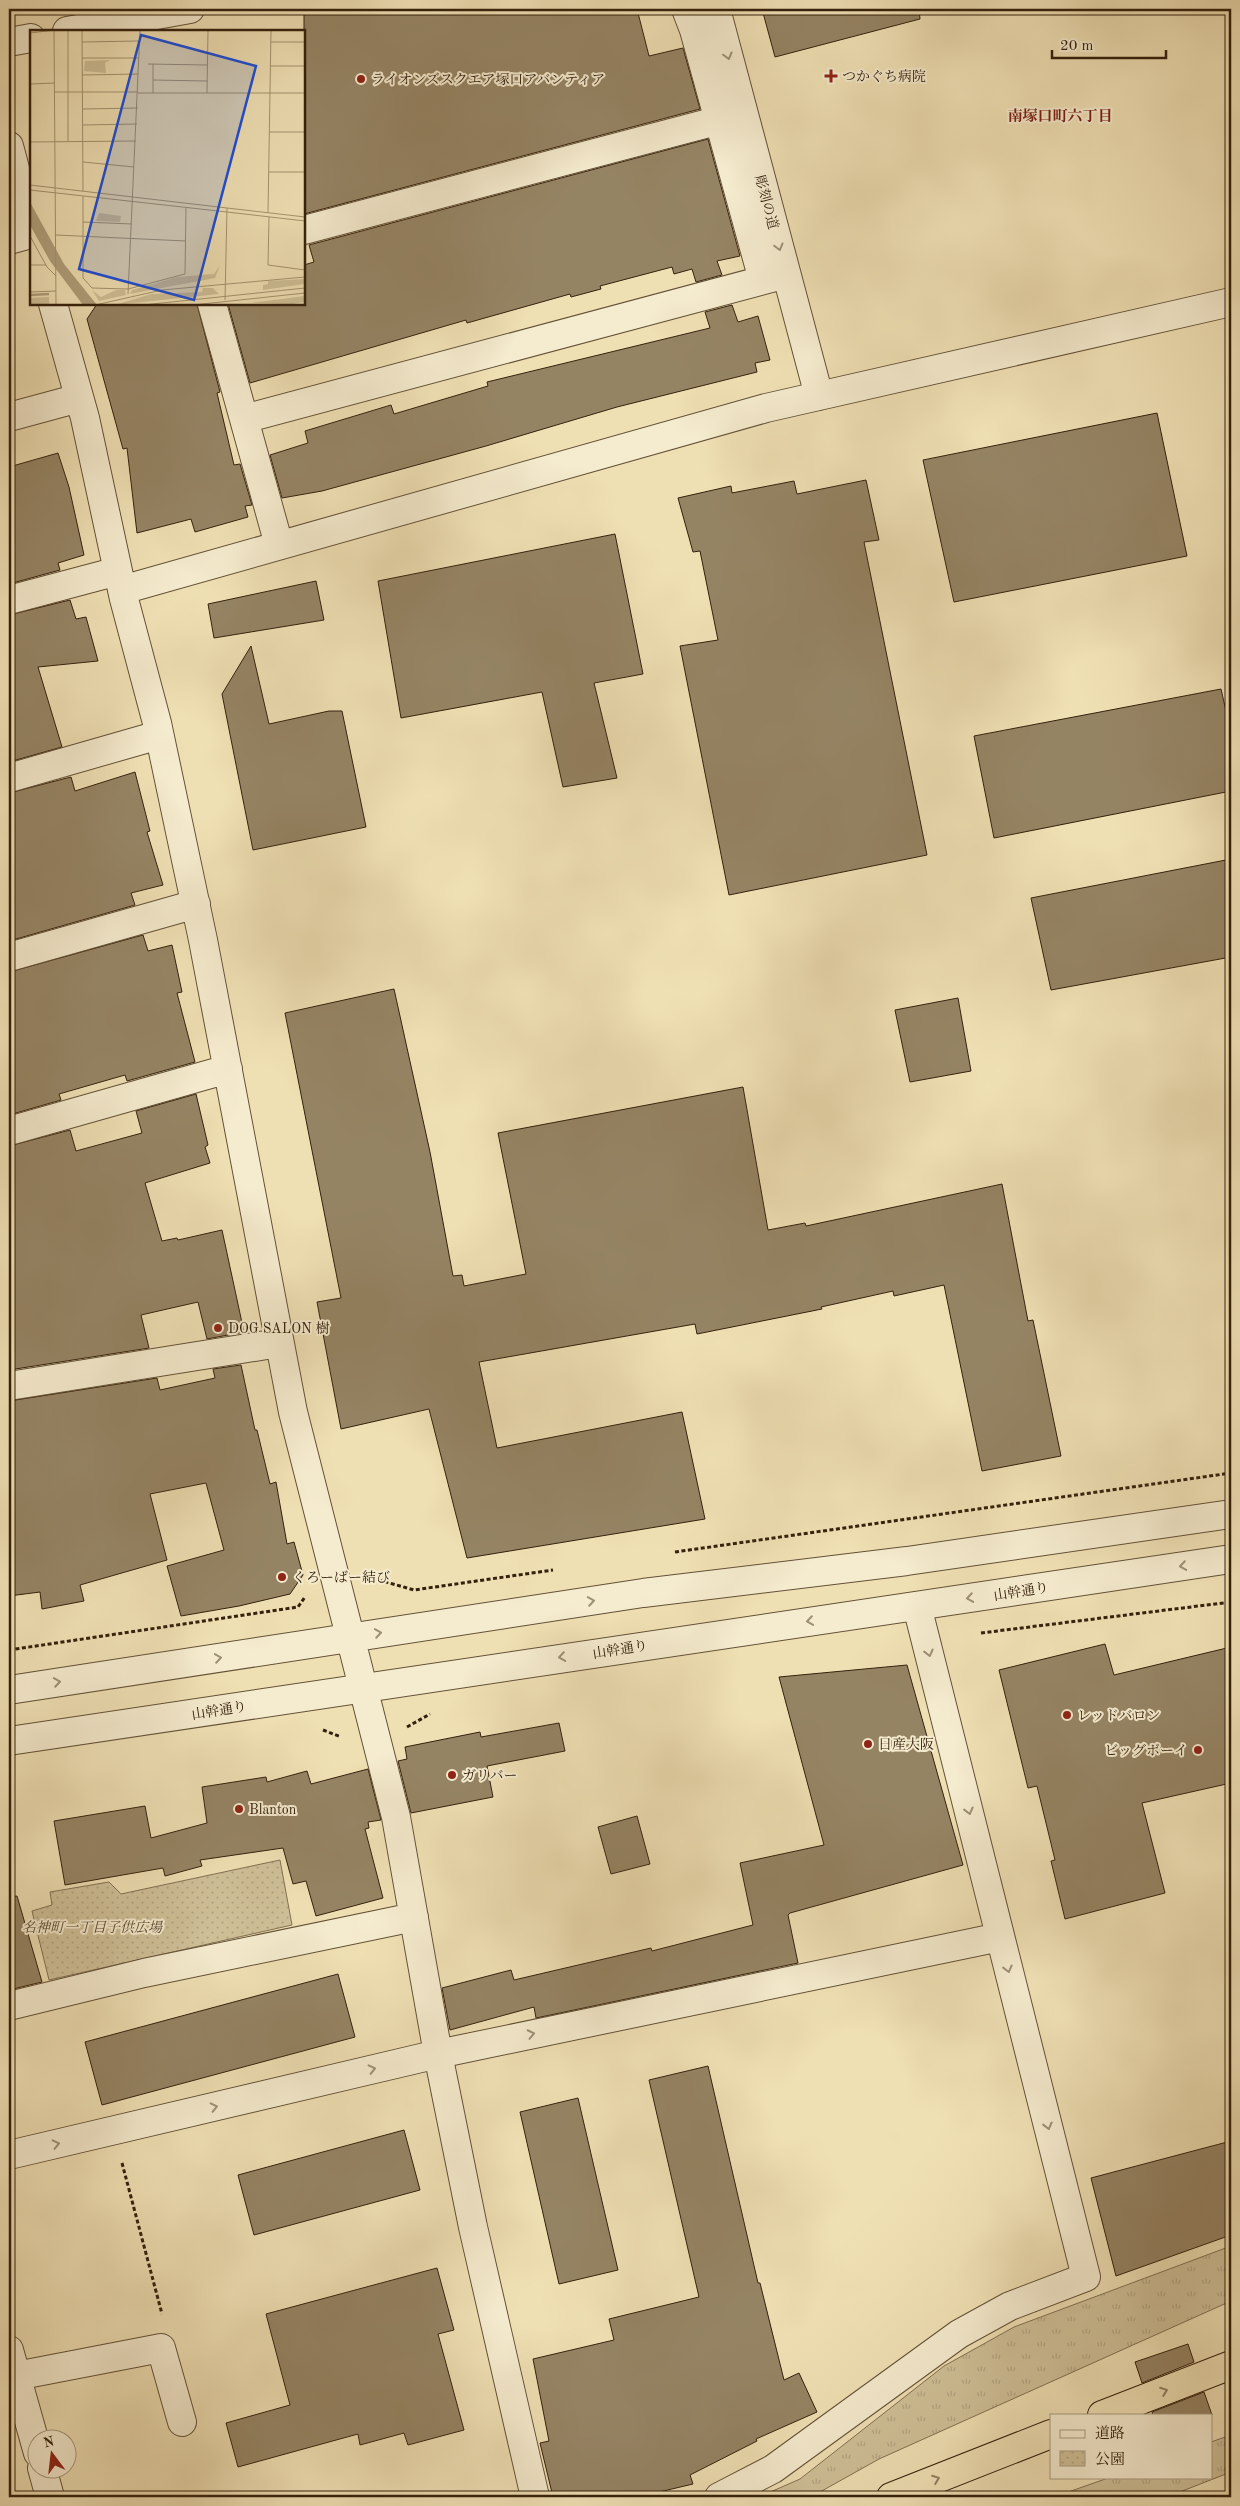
<svg xmlns="http://www.w3.org/2000/svg" width="1240" height="2506" font-family="'Old Standard TT','Noto Serif JP',serif">
<style>
.grass{fill:url(#grass-tufts);stroke:#827052}
.park{fill:url(#park-dots);stroke:#827052}
.building{fill:#958464;stroke:#34210d}
.lines{fill:none;stroke-linecap:round;stroke-linejoin:round}
.minor-casing{stroke:#635137;stroke-width:30}
.highway-casing{stroke:#34210d;stroke-width:30}
.path{stroke:#34210d;stroke-width:3;stroke-dasharray:4 2.5;stroke-linecap:butt}
.minor{stroke:#f5ebce;stroke-width:28}
.highway{stroke:#efe0b4;stroke-width:28}
.oneway{stroke:#9e9077}
.oneway2{stroke:#928060}
.poi-dot{fill:#8f2418;stroke:#f5ebce;stroke-width:2}
.labels{text-anchor:middle;stroke-width:4;stroke-linejoin:round;paint-order:stroke}
.poi-label{font-size:14px;fill:#34210d;stroke:#f5ebce;text-anchor:start}
.street-label{font-size:14px;fill:#34210d;stroke:#f5ebce}
.park-label{font-size:14px;font-style:italic;fill:#5b4930;stroke:#f5ebce}
.neighbourhood-label{font-size:15px;font-weight:bold;fill:#7a1f14;stroke:#f5ebce}
.inset-river{fill:none;stroke:#af9f7b;stroke-width:2.5}
.inset-road{fill:none;stroke:#a49471;stroke-width:1}
.view{fill:#1d4ed8;fill-opacity:0.15;stroke:#1d4ed8;stroke-width:2.5}
.inset-edge{fill:none;stroke:#34210d;stroke-width:2.5}
</style>
<defs>
<pattern id="grass-tufts" width="24" height="20" patternUnits="userSpaceOnUse" patternTransform="scale(1.25)"><rect width="24" height="20" fill="#cfc098"/><path d="M3 7l-1-3M5 7V3M7 7l1-3M15 17l-1-3M17 17v-4M19 17l1-3" fill="none" stroke="#b2a582"/></pattern>
<pattern id="park-dots" width="8" height="8" patternUnits="userSpaceOnUse" patternTransform="scale(1.25)"><rect width="8" height="8" fill="#cfc098"/><path d="M2 2h.1M6 6h.1" fill="none" stroke="#b2a582" stroke-width="1.8" stroke-linecap="round"/></pattern>
</defs>
<rect width="100%" height="100%" fill="#efe0b4"/>
<filter id="stains"><feTurbulence type="fractalNoise" baseFrequency=".004" numOctaves="4"/><feColorMatrix values="0 0 0 0 .2 0 0 0 0 .09 0 0 0 0 .02 0 0 0 .5 -.17"/></filter>
<radialGradient id="worn" r=".72"><stop offset=".6" stop-color="#630" stop-opacity="0"/><stop offset="1" stop-color="#630" stop-opacity=".3"/></radialGradient>
<path class="grass" d="M 1231,2246 L 1231,2301 L 879,2459 L 811,2497 L 759,2497 L 800,2479 L 944,2366 L 1014,2327 Z
M 1231,2435 L 1231,2472 L 1167,2497 L 1054,2497 L 1111,2477 L 1211,2477 L 1211,2442 Z"/>
<path class="park" d="M 280,1860 L 292,1925 L 49,1980 L 32,1911 L 52,1905 L 50,1892 L 109,1882 L 121,1894 Z"/>
<path class="building" d="M 304,9 L 637,9 L 649,56 L 683,48 L 700,109 L 304,214 Z
M 762,9 L 919,9 L 920,19 L 775,57 Z
M 708,139 L 740,256 L 717,261 L 722,275 L 696,282 L 692,269 L 674,274 L 672,267 L 600,286 L 601,289 L 571,297 L 570,294 L 467,323 L 466,320 L 250,383 L 228,304 L 304,304 L 304,265 L 314,262 L 309,245 Z
M 97,304 L 197,304 L 220,392 L 217,393 L 234,465 L 240,464 L 252,505 L 245,506 L 248,517 L 195,532 L 191,519 L 137,533 L 127,448 L 123,449 L 87,319 Z
M 732,305 L 738,322 L 758,316 L 770,360 L 755,363 L 757,372 L 617,407 L 486,446 L 322,491 L 282,498 L 270,455 L 308,443 L 305,431 L 391,405 L 394,414 L 488,386 L 487,382 L 710,328 L 705,312 Z
M 1157,413 L 1187,556 L 954,602 L 923,460 Z
M 58,453 L 69,487 L 84,555 L 58,563 L 60,570 L 9,584 L 9,467 Z
M 866,480 L 879,540 L 864,542 L 927,855 L 729,895 L 680,646 L 718,640 L 700,551 L 693,552 L 678,498 L 731,486 L 732,493 L 794,481 L 797,494 Z
M 615,534 L 643,674 L 594,683 L 617,778 L 563,787 L 542,692 L 401,718 L 378,581 Z
M 316,581 L 324,620 L 214,638 L 208,604 Z
M 70,600 L 76,619 L 86,617 L 98,661 L 38,667 L 62,747 L 9,762 L 9,615 Z
M 251,646 L 269,724 L 329,711 L 342,711 L 366,827 L 253,850 L 222,694 Z
M 1221,689 L 1231,733 L 1231,791 L 994,838 L 974,736 Z
M 135,772 L 150,831 L 147,832 L 163,885 L 131,893 L 135,905 L 9,941 L 9,793 L 71,777 L 75,791 Z
M 1231,859 L 1231,957 L 1051,990 L 1031,898 Z
M 143,935 L 148,951 L 172,945 L 182,992 L 177,993 L 195,1062 L 127,1081 L 125,1075 L 59,1094 L 61,1100 L 9,1115 L 9,972 Z
M 394,989 L 430,1152 L 453,1276 L 462,1275 L 464,1286 L 526,1274 L 498,1133 L 743,1087 L 768,1230 L 805,1223 L 806,1226 L 1002,1184 L 1028,1321 L 1033,1320 L 1061,1456 L 982,1471 L 944,1285 L 894,1296 L 893,1291 L 821,1307 L 822,1309 L 697,1334 L 695,1324 L 479,1362 L 497,1448 L 682,1412 L 705,1519 L 467,1558 L 429,1409 L 341,1429 L 317,1302 L 341,1298 L 285,1013 Z
M 958,998 L 971,1071 L 910,1082 L 895,1010 Z
M 196,1094 L 208,1145 L 205,1147 L 210,1163 L 145,1183 L 162,1241 L 177,1238 L 178,1240 L 222,1230 L 244,1332 L 207,1339 L 198,1302 L 141,1315 L 149,1348 L 9,1370 L 9,1146 L 70,1130 L 76,1151 L 142,1133 L 136,1111 Z
M 241,1365 L 255,1430 L 257,1430 L 270,1484 L 276,1482 L 287,1544 L 294,1542 L 303,1575 L 290,1594 L 239,1606 L 181,1616 L 167,1566 L 224,1550 L 206,1483 L 150,1494 L 167,1560 L 80,1585 L 84,1601 L 42,1609 L 40,1592 L 9,1596 L 9,1401 L 157,1378 L 160,1390 L 215,1378 L 213,1369 Z
M 1105,1644 L 1114,1675 L 1231,1647 L 1231,1783 L 1142,1803 L 1165,1893 L 1065,1919 L 1051,1861 L 1055,1860 L 1037,1786 L 1028,1788 L 999,1670 Z
M 907,1665 L 963,1865 L 790,1913 L 788,1915 L 798,1963 L 536,2018 L 534,2007 L 450,2030 L 442,1988 L 511,1970 L 514,1980 L 651,1948 L 652,1951 L 753,1925 L 740,1863 L 824,1845 L 779,1677 Z
M 559,1723 L 565,1751 L 487,1766 L 493,1797 L 411,1813 L 398,1761 L 407,1759 L 405,1747 L 480,1732 L 481,1737 Z
M 368,1769 L 381,1820 L 368,1822 L 369,1828 L 365,1829 L 383,1898 L 316,1916 L 306,1881 L 293,1884 L 283,1848 L 200,1860 L 202,1866 L 165,1876 L 163,1868 L 65,1885 L 54,1821 L 145,1806 L 151,1838 L 207,1823 L 202,1787 L 266,1777 L 267,1782 L 307,1771 L 311,1784 Z
M 637,1816 L 650,1864 L 611,1874 L 598,1827 Z
M 17,1896 L 42,1982 L 9,1990 L 9,1897 Z
M 338,1974 L 355,2037 L 102,2105 L 85,2042 Z
M 708,2066 L 758,2283 L 760,2283 L 784,2380 L 799,2373 L 817,2412 L 756,2439 L 757,2441 L 690,2475 L 693,2484 L 638,2497 L 553,2497 L 540,2443 L 549,2441 L 533,2359 L 614,2340 L 609,2319 L 699,2297 L 649,2080 Z
M 578,2098 L 618,2270 L 559,2284 L 520,2112 Z
M 404,2130 L 420,2190 L 254,2235 L 238,2175 Z
M 1231,2141 L 1231,2235 L 1116,2276 L 1091,2178 Z
M 437,2268 L 454,2330 L 438,2334 L 464,2430 L 408,2445 L 404,2433 L 360,2445 L 358,2434 L 238,2467 L 226,2423 L 290,2405 L 266,2314 Z
M 1188,2344 L 1194,2362 L 1142,2383 L 1135,2362 Z
M 1204,2392 L 1212,2415 L 1153,2415 L 1152,2412 Z"/>
<g class="lines">
<defs>
<path id="minor" d="M 686,9 L 694,30 L 763,280
M 716,9 L 819,396
M 67,31 L 190,9
M 9,42 L 31,38
M 9,146 L 31,229
M 304,230 L 743,114
M 9,240 L 31,234
M 53,304 L 85,418 L 124,599 L 157,723 L 203,940 L 293,1412 L 396,1817 L 438,2054 L 473,2227 L 535,2497
M 212,304 L 279,545
M 9,417 L 79,398
M 244,419 L 786,274
M 122,590 L 766,408 L 1231,302
M 9,600 L 118,571
M 9,778 L 159,735
M 9,957 L 196,904
M 9,1131 L 228,1069
M 9,1386 L 279,1343
M 9,1690 L 643,1593 L 907,1561 L 1231,1514
M 9,1741 L 1231,1559
M 9,2006 L 144,1973 L 414,1917
M 9,2155 L 438,2054 L 1000,1937
M 9,2350 L 38,2453
M 16,2376 L 161,2348 L 182,2422
M 42,2468 L 50,2497
M 719,2497 L 773,2469 L 959,2334 L 1010,2306 L 1086,2277 L 917,1606"/>
<path id="highway" d="M 1102,2415 L 1231,2365
M 891,2497 L 1051,2434"/>
</defs>
<use href="#minor" class="minor-casing"/>
<use href="#highway" class="highway-casing"/>
<path class="path" d="M 675,1552 L 1231,1473
M 372,1578 L 414,1590 L 553,1570
M 981,1633 L 1231,1602
M 9,1650 L 298,1607 L 305,1597
M 407,1727 L 430,1714
M 323,1730 L 341,1737
M 122,2163 L 162,2314"/>
<use href="#minor" class="minor"/>
<use href="#highway" class="highway"/>
</g>
<defs><path id="oneway-chevron" d="M-2-3.5L2.5 0L-2 3.5" fill="none" stroke-width="1.6" stroke-linecap="round" stroke-linejoin="round" transform="scale(1.25)"/></defs>
<g class="oneway">
<use href="#oneway-chevron" transform="translate(728 56) rotate(75)"/>
<use href="#oneway-chevron" transform="translate(779 247) rotate(75)"/>
<use href="#oneway-chevron" transform="translate(1183 1566) rotate(171)"/>
<use href="#oneway-chevron" transform="translate(970 1598) rotate(171)"/>
<use href="#oneway-chevron" transform="translate(591 1601) rotate(-9)"/>
<use href="#oneway-chevron" transform="translate(810 1621) rotate(172)"/>
<use href="#oneway-chevron" transform="translate(378 1633) rotate(-9)"/>
<use href="#oneway-chevron" transform="translate(929 1653) rotate(76)"/>
<use href="#oneway-chevron" transform="translate(562 1657) rotate(171)"/>
<use href="#oneway-chevron" transform="translate(218 1658) rotate(-9)"/>
<use href="#oneway-chevron" transform="translate(57 1682) rotate(-9)"/>
<use href="#oneway-chevron" transform="translate(969 1811) rotate(76)"/>
<use href="#oneway-chevron" transform="translate(1008 1969) rotate(76)"/>
<use href="#oneway-chevron" transform="translate(531 2034) rotate(-12)"/>
<use href="#oneway-chevron" transform="translate(372 2069) rotate(-13)"/>
<use href="#oneway-chevron" transform="translate(214 2107) rotate(-13)"/>
<use href="#oneway-chevron" transform="translate(1048 2126) rotate(76)"/>
<use href="#oneway-chevron" transform="translate(56 2144) rotate(-13)"/>
</g>
<g class="oneway2">
<use href="#oneway-chevron" transform="translate(1164 2391) rotate(-21)"/>
<use href="#oneway-chevron" transform="translate(936 2479) rotate(-21)"/>
</g>
<g class="poi-dot">
<path d="M828.5 68.5h5v5h5v5h-5v5h-5v-5h-5v-5h5z"/>
<circle cx="361" cy="79" r="5"/>
<circle cx="218" cy="1328" r="5"/>
<circle cx="282" cy="1577" r="5"/>
<circle cx="1067" cy="1715" r="5"/>
<circle cx="868" cy="1744" r="5"/>
<circle cx="1198" cy="1750" r="5"/>
<circle cx="452" cy="1775" r="5"/>
<circle cx="239" cy="1809" r="5"/>
</g>
<g class="labels">
<g class="poi-label">
<text x="842" y="81">つかぐち病院</text>
<text x="371" y="84">ライオンズスクエア塚口アバンティア</text>
<text x="228" y="1333">DOG SALON 樹</text>
<text x="292" y="1582">くろーばー結び</text>
<text x="1077" y="1720">レッドバロン</text>
<text x="878" y="1749">日産大阪</text>
<text x="1188" y="1755" text-anchor="end">ビッグボーイ</text>
<text x="462" y="1780">ガリバー</text>
<text x="249" y="1814">Blanton</text>
</g>
<g class="street-label">
<text transform="translate(767 202) rotate(75)" y="5">彫刻の道</text>
<text transform="translate(1021 1591) rotate(-9)" y="5">山幹通り</text>
<text transform="translate(620 1649) rotate(-9)" y="5">山幹通り</text>
<text transform="translate(219 1710) rotate(-9)" y="5">山幹通り</text>
</g>
<g class="park-label">
<text x="92" y="1932">名神町一丁目子供広場</text>
</g>
<g class="neighbourhood-label">
<text x="1060" y="121">南塚口町六丁目</text>
</g>
</g>
<g transform="translate(30 30)">
<rect width="275" height="275" fill="#efe0b4"/>
<path d="M 190,235 L 185,248 L 100,264 L 102,260 L 147,247 L 184,244 ZM 275,249 L 275,254 L 233,260 L 233,255 L 238,254 L 238,251 ZM 173,258 L 183,258 L 189,264 L 85,275 L 121,264 L 172,262 ZM 62,260 L 71,267 L 86,260 L 95,260 L 96,265 L 69,271 ZM 275,266 L 275,272 L 262,274 L 221,273 ZM 19,267 L 19,275 L 0,275 L 0,268 Z" fill="#cfc098"/>
<path d="M 80,30 L 75,33 L 76,43 L 54,41 L 55,31 ZM 69,183 L 91,186 L 90,192 L 66,191 Z" fill="#cfc098"/>
<path d="M 0,172 L 34,234 L 67,275 L 53,275 L 20,231 L 0,195 Z" fill="#af9f7b"/>
<path class="inset-river" d="M 0,265 L 19,264"/>
<path class="inset-road" d="M 24,0 L 26,275M 38,0 L 38,111M 52,0 L 53,161M 0,3 L 25,0M 52,12 L 108,11M 241,12 L 275,12M 52,28 L 108,28M 118,34 L 177,35M 123,34 L 123,63M 241,36 L 275,36M 52,45 L 108,44M 123,50 L 177,51M 0,54 L 25,53M 25,62 L 108,62M 108,63 L 275,63M 177,63 L 178,0M 53,79 L 108,78M 53,95 L 107,94M 240,102 L 275,102M 0,112 L 106,111M 53,132 L 104,137M 239,142 L 275,142M 0,155 L 197,178M 0,160 L 197,182M 53,166 L 53,248 L 62,258 L 98,259 L 155,244 L 156,178M 197,182 L 275,191M 238,183 L 241,0M 239,187 L 238,235 L 275,240M 53,192 L 102,194M 26,205 L 156,211M 0,206 L 17,237 L 26,246M 0,235 L 16,235M 0,262 L 26,261M 98,264 L 110,0M 195,270 L 197,178 L 275,187M 65,275 L 132,260 L 275,247M 113,275 L 275,258M 163,275 L 275,263"/>
<path class="view" d="M 111,5 L 226,36 L 164,270 L 49,239 Z"/>
<rect width="275" height="275" class="inset-edge"/>
</g>
<rect width="1240" height="2506" fill="none" stroke="#efe0b4" stroke-width="30"/>
<rect x="10" y="10" width="1220" height="2486" fill="none" stroke="#34210d" stroke-width="2.5"/>
<rect x="15" y="15" width="1210" height="2476" fill="none" stroke="#34210d"/>
<rect x="1050" y="2414" width="162" height="65" fill="#f5ebce" stroke="#a89a81"/>
<rect x="1060" y="2430" width="25" height="8" fill="#f5ebce" stroke="#a89a81"/>
<text x="1095" y="2438" font-size="15" fill="#34210d">道路</text>
<rect x="1060" y="2451" width="25" height="15" fill="url(#park-dots)" stroke="#a89a81"/>
<text x="1095" y="2464" font-size="15" fill="#34210d">公園</text>
<g transform="translate(52 2454) rotate(345)"><circle r="24" fill="#f5ebce" stroke="#a89a81"/>
<path d="M0-4L9 19L0 12L-9 19Z" fill="#8f2418"/>
<text y="-8" font-size="14" font-weight="bold" text-anchor="middle" fill="#34210d">N</text>
</g>
<path d="M1052 50v8h114v-8" fill="none" stroke="#34210d" stroke-width="2.5"/>
<text x="1060" y="50" font-size="15" fill="#34210d" stroke="#f5ebce" stroke-width="4" paint-order="stroke">20 m</text>
<rect width="100%" height="100%" filter="url(#stains)"/>
<rect width="100%" height="100%" fill="url(#worn)"/>
</svg>
